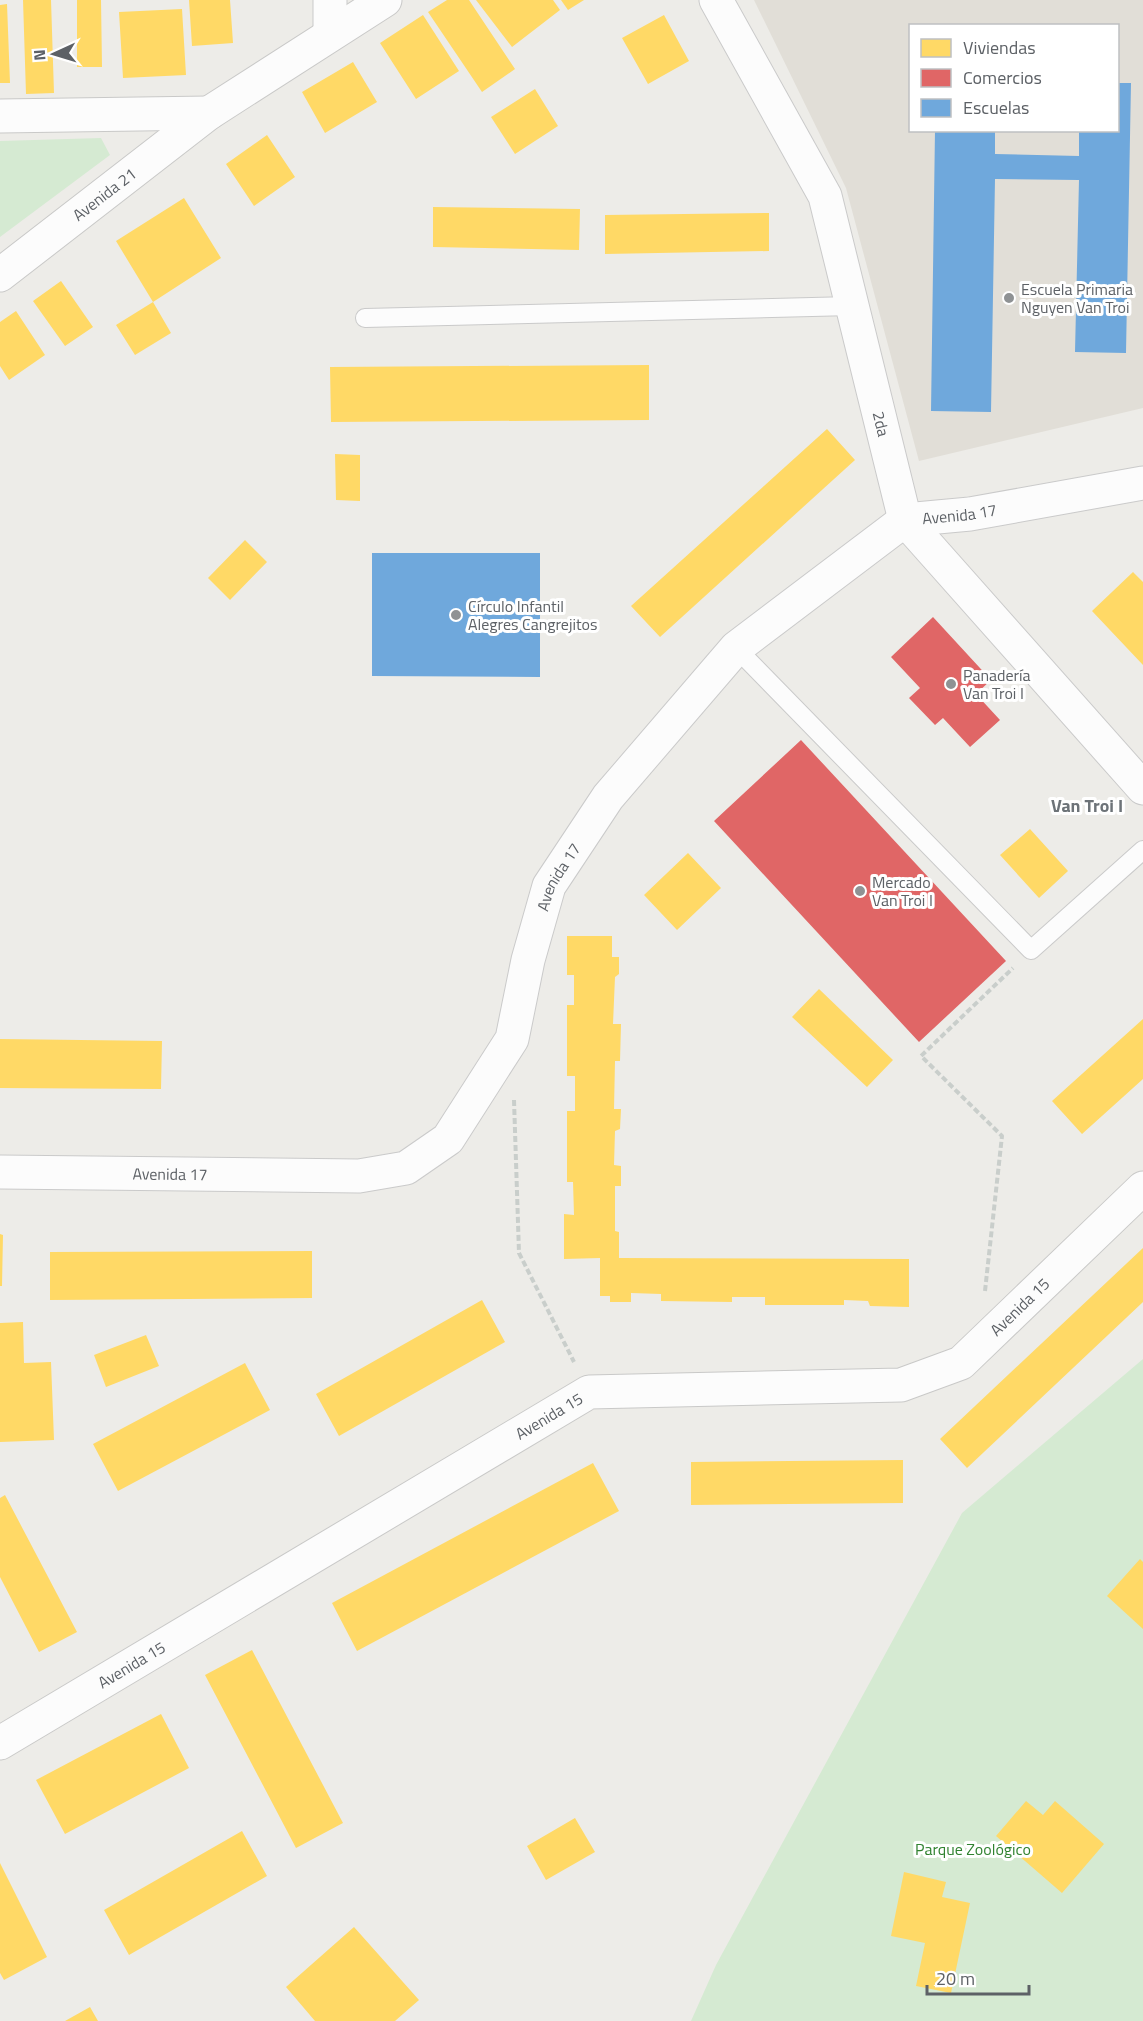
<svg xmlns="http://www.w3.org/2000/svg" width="1143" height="2021" font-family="'Titillium Web',sans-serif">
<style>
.education{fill:#e1ded7;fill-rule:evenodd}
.green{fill:#d5ead2}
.homes{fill:#ffd966}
.shops{fill:#e06666}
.schools{fill:#6fa8dc}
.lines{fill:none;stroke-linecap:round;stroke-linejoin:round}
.lane-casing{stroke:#cacaca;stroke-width:20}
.street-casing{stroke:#cacaca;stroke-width:35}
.secondary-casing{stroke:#c9c9c8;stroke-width:35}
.path{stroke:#c9cecb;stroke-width:4;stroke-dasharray:6 3;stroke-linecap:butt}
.lane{stroke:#fcfcfc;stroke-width:18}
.street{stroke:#fcfcfc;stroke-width:33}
.secondary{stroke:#fcfcfc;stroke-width:33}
.poi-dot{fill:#8f9294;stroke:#fff;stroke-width:2}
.labels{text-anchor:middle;stroke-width:6;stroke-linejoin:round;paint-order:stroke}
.street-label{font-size:16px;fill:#5d6166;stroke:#fff}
.poi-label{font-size:16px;fill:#5d6166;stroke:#fff;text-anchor:start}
.park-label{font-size:16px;fill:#308230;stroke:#fff}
.neighbourhood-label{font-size:18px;font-weight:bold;fill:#6d7378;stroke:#fff}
</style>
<rect width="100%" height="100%" fill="#edece8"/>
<path class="education" d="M 754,0 L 1143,0 L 1143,408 L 919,461 L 846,188 ZM 910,26 L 1118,26 L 1118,130 L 910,130 Z"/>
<path class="green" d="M 101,138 L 110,155 L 0,237 L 0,141 Z
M 1143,1359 L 1143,2021 L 691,2021 L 716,1965 L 962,1513 Z"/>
<path class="homes" d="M 23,0 L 51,0 L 54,93 L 26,94 Z
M 77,0 L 101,0 L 102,67 L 77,67 Z
M 189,0 L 230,0 L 233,43 L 192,46 Z
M 447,0 L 469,0 L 515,69 L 482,92 L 428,12 Z
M 476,0 L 553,0 L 560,10 L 512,47 Z
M 561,0 L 584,0 L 568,10 Z
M 7,4 L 10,83 L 0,83 L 0,5 Z
M 182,9 L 186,75 L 123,78 L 119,12 Z
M 423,15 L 459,71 L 416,99 L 380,43 Z
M 664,15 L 689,61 L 648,84 L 622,38 Z
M 353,62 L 377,102 L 325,133 L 302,92 Z
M 535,89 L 558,126 L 515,154 L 491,117 Z
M 267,135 L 295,177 L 254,206 L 226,164 Z
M 184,198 L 221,258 L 153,302 L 116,241 Z
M 433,207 L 580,209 L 579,250 L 433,247 Z
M 769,213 L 769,251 L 605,254 L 605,215 Z
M 61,281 L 93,327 L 65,346 L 33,301 Z
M 153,302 L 171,333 L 135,355 L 116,325 Z
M 16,311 L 45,355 L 9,380 L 0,366 L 0,322 Z
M 649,365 L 649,420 L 331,422 L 330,367 Z
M 827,429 L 855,460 L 660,637 L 631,606 Z
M 335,454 L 360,455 L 360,501 L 336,500 Z
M 245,540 L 267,562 L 230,600 L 208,578 Z
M 1133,572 L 1143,582 L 1143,665 L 1092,611 Z
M 1030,829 L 1068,871 L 1039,898 L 1000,855 Z
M 688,853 L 721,888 L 677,930 L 644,895 Z
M 567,936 L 612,936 L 612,957 L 619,957 L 619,974 L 615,977 L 613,1024 L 621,1024 L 620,1061 L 615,1061 L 614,1109 L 621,1109 L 620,1129 L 615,1131 L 614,1165 L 621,1166 L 621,1186 L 615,1186 L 615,1231 L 619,1232 L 619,1258 L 909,1259 L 909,1307 L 870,1306 L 868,1301 L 844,1300 L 844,1305 L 765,1305 L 765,1297 L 732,1297 L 732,1302 L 661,1301 L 661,1294 L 631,1293 L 631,1302 L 610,1302 L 610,1296 L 600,1296 L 600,1258 L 564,1259 L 564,1214 L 574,1215 L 573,1182 L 567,1182 L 567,1111 L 575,1111 L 575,1076 L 567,1076 L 567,1005 L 574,1005 L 574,975 L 567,975 Z
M 819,989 L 893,1060 L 867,1087 L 792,1017 Z
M 1143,1019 L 1143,1079 L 1082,1134 L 1052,1101 Z
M 0,1039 L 162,1041 L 161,1089 L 0,1088 Z
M 0,1234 L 3,1235 L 2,1286 L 0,1286 Z
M 1143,1248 L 1143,1302 L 967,1468 L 940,1439 Z
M 312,1251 L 312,1298 L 50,1300 L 50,1252 Z
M 482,1300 L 505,1342 L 339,1436 L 316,1394 Z
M 23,1322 L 24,1363 L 51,1362 L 54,1440 L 0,1442 L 0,1323 Z
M 146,1335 L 159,1366 L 106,1387 L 94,1355 Z
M 245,1363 L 270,1410 L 118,1491 L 93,1444 Z
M 903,1460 L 903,1503 L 691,1505 L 691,1462 Z
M 593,1463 L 619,1511 L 357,1651 L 332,1603 Z
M 5,1495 L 77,1632 L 39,1652 L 0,1577 L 0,1498 Z
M 1140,1559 L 1143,1562 L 1143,1629 L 1107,1596 Z
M 252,1650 L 343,1823 L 296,1848 L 205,1675 Z
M 161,1714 L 189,1768 L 65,1834 L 36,1780 Z
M 1026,1801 L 1043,1815 L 1055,1801 L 1104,1844 L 1062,1893 L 996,1836 Z
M 575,1818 L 595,1852 L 546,1880 L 527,1846 Z
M 242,1831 L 267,1876 L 129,1955 L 104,1910 Z
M 0,1863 L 47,1957 L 4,1980 L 0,1973 Z
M 904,1872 L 946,1882 L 942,1897 L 970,1903 L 951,1993 L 916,1986 L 925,1943 L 891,1936 Z
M 354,1927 L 419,2000 L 395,2021 L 315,2021 L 286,1987 Z
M 90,2007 L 98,2021 L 65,2021 Z"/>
<path class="shops" d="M 933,617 L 991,680 L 976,694 L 1000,720 L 970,747 L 943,718 L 935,725 L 909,698 L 920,688 L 891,657 Z
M 801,740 L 1006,961 L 919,1042 L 714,821 Z"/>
<path class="schools" d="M 1118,83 L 1131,83 L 1126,353 L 1075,352 L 1079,180 L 995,179 L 991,412 L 931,411 L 935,130 L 995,130 L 995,154 L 1079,156 L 1079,130 L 1118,130 Z
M 372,553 L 540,553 L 540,677 L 372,676 Z"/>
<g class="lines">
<defs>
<path id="lane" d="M 365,318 L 852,306
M 736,648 L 1031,950 L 1143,850"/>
<g id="street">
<path d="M 330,0 L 330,34"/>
<path id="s1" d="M 716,0 L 825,196 L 905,520 L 1143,788"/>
<path id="s2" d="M 0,1172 L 359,1176 L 406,1168 L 448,1139 L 512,1039 L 528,960 L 549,886 L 608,797 L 736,648 L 905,520 L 970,514 L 1143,483"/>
</g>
<g id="secondary">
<path d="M 0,116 L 209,113"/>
<path id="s3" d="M 0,275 L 209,113 L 385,0"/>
<path id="s4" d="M 0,1743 L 589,1392 L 901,1385 L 961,1363 L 1143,1188"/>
</g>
</defs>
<use href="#lane" class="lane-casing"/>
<use href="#street" class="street-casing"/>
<use href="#secondary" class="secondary-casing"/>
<path class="path" d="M 514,1100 L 519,1253 L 574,1362
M 985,1291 L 1002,1136 L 921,1056 L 1013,968"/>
<use href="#lane" class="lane"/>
<use href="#street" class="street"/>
<use href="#secondary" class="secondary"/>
</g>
<g class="poi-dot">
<circle cx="1009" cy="298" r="6"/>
<circle cx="456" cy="615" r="6"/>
<circle cx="951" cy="684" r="6"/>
<circle cx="860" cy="891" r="6"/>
</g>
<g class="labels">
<g class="street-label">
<text dy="6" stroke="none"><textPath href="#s3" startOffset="132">Avenida 21</textPath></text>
<text dy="6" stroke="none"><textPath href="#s1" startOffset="459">2da</textPath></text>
<text dy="6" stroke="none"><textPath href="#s2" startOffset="1304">Avenida 17</textPath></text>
<text dy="6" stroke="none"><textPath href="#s2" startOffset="746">Avenida 17</textPath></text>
<text dy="6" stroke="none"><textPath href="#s2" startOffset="170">Avenida 17</textPath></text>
<text dy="6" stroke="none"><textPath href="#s4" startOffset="1143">Avenida 15</textPath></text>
<text dy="6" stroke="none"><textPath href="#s4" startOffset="639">Avenida 15</textPath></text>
<text dy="6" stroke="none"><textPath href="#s4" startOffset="153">Avenida 15</textPath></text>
</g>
<g class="poi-label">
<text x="1021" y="295">Escuela Primaria<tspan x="1021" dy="18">Nguyen Van Troi</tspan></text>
<text x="468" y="612">Círculo Infantil<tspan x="468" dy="18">Alegres Cangrejitos</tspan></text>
<text x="963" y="681">Panadería<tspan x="963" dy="18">Van Troi I</tspan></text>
<text x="872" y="888">Mercado<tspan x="872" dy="18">Van Troi I</tspan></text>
</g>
<g class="park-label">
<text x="973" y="1855">Parque Zoológico</text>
</g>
<g class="neighbourhood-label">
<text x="1087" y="812">Van Troi I</text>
</g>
</g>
<rect x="909" y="24" width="210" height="108" fill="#ffffff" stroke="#bec0c2" stroke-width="1.5"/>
<rect x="921" y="39" width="30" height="18" fill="#ffd966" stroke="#bec0c2" stroke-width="1.5"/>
<text x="963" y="54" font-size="18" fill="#5d6166">Viviendas</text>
<rect x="921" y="69" width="30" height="18" fill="#e06666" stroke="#bec0c2" stroke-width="1.5"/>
<text x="963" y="84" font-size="18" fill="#5d6166">Comercios</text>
<rect x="921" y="99" width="30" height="18" fill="#6fa8dc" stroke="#bec0c2" stroke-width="1.5"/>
<text x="963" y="114" font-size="18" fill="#5d6166">Escuelas</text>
<g transform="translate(54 54) rotate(266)" stroke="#ffffff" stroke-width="4.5" paint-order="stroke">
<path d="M0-4.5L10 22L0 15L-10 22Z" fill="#5d6166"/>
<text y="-9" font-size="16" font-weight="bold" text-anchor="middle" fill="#5d6166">N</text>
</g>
<path d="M927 1985v9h102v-9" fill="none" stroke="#5d6166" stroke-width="3"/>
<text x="936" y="1985" font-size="18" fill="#5d6166" stroke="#ffffff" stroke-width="4.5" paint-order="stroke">20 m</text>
</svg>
